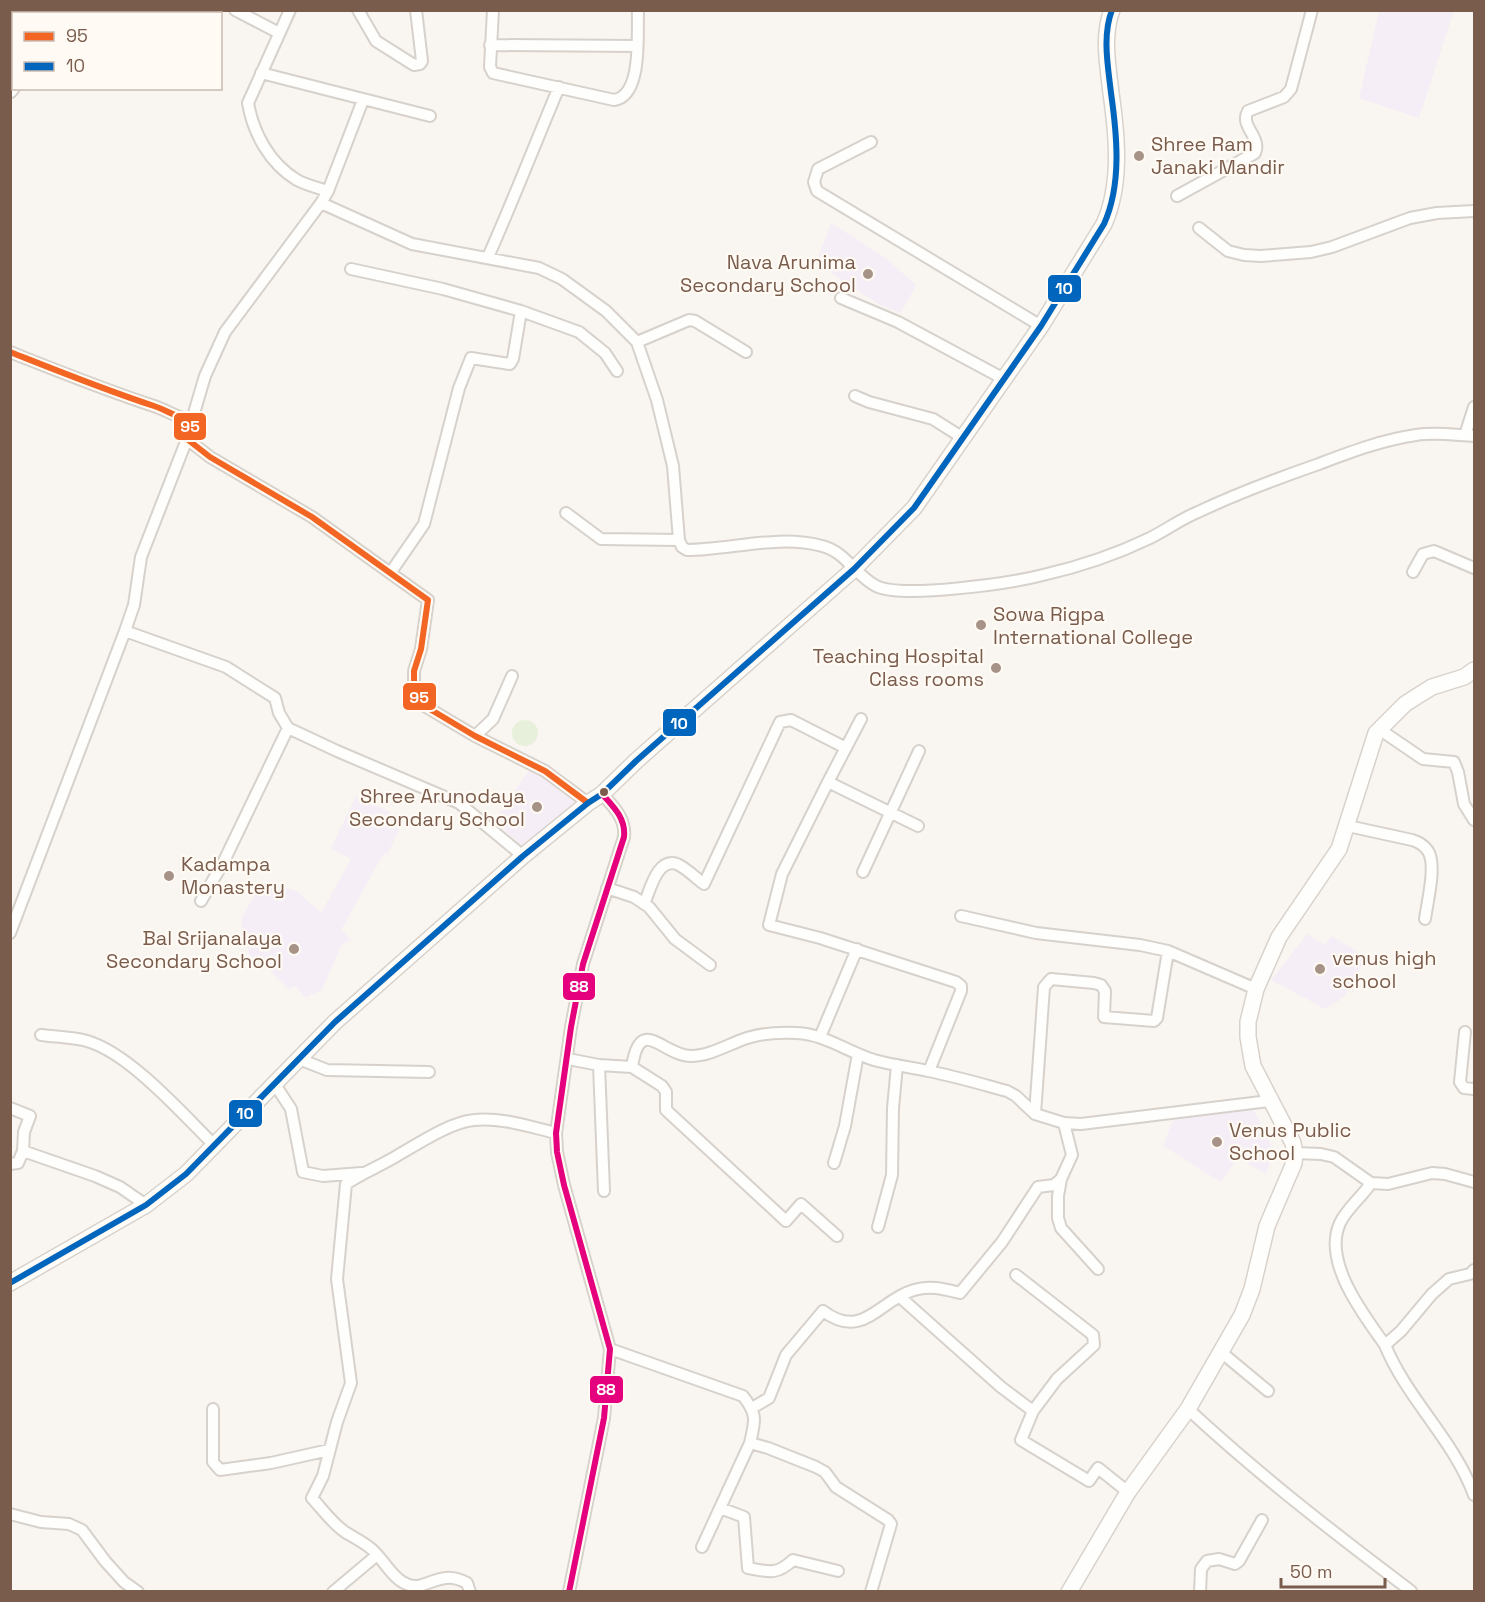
<svg xmlns="http://www.w3.org/2000/svg" width="1485" height="1602" font-family="'Space Grotesk',sans-serif">
<style>
.education{fill:#f6eef6}
.green{fill:#e7f0db}
.lines{fill:none;stroke-linecap:round;stroke-linejoin:round}
.street-casing{stroke:#d7d1cb;stroke-width:14}
.secondary-casing{stroke:#d9d2cb;stroke-width:18}
.street{stroke:#fefefd;stroke-width:10}
.secondary{stroke:#fefefd;stroke-width:15}
.bus-1-casing{stroke:#fffaf3;stroke-width:10}
.bus-2-casing{stroke:#fffaf3;stroke-width:10}
.bus-3-casing{stroke:#fffaf3;stroke-width:10}
.bus-1{stroke:#f26522;stroke-width:6}
.bus-2{stroke:#0065bd;stroke-width:6}
.bus-3{stroke:#e5007d;stroke-width:6}
.poi-dot{fill:#a69286;stroke:#fffaf3;stroke-width:2}
.bus-dot{fill:#7a5c4d;stroke:#fffaf3;stroke-width:2}
.labels{text-anchor:middle;stroke-width:4.5;stroke-linejoin:round;paint-order:stroke}
.poi-label{font-size:20px;fill:#7a5c4d;stroke:#fffaf3;text-anchor:start}
.line-badge{stroke:#fffaf3;stroke-width:2}
.badge-label{font-size:16px;text-anchor:middle;font-weight:bold;fill:#fff}
</style>
<rect width="100%" height="100%" fill="#f9f5f0"/>
<path class="education" d="M 1379,11 L 1454,11 L 1419,118 L 1359,98 Z
M 831,223 L 887,259 L 916,285 L 901,313 L 880,305 L 816,263 Z
M 532,766 L 576,800 L 565,814 L 528,851 L 494,821 Z
M 356,796 L 404,819 L 387,855 L 384,853 L 341,930 L 351,940 L 342,944 L 322,990 L 307,997 L 314,1006 L 295,986 L 288,989 L 265,966 L 249,954 L 241,920 L 261,882 L 297,891 L 321,913 L 351,859 L 331,848 Z
M 1307,934 L 1324,945 L 1332,936 L 1366,957 L 1343,998 L 1325,1009 L 1271,980 Z
M 1252,1107 L 1274,1151 L 1266,1174 L 1238,1158 L 1221,1182 L 1163,1146 L 1174,1117 Z"/>
<path class="green" d="M512 733a13 13 0 1 1 26 0a13 13 0 1 1-26 0Z"/>
<g class="lines">
<defs>
<path id="street" d="M 235,10 L 279,33
M 290,10 L 248,103 C 253,133 270,164 297,180 C 306,185 318,188 328,191
M 358,10 L 376,41 L 414,65 L 420,64 L 422,61 L 416,10
M 493,10 L 490,67 L 493,73 L 614,100 C 643,96 637,33 638,10
M 490,45 L 637,46
M 10,61 L 14,63
M 261,73 L 430,116
M 11,92 L 14,88
M 871,142 L 818,169 L 814,182 L 817,191 L 1041,326
M 1177,196 L 1255,153 C 1262,137 1239,126 1248,111 L 1284,97 L 1291,89 L 1312,10
M 321,203 L 412,244 L 539,268 L 562,279 L 606,311 L 637,342 L 657,400 L 673,466 L 679,540 L 682,547 L 687,550 C 731,550 778,534 822,546 C 846,552 855,575 876,586 C 902,599 1012,583 1043,575 C 1078,567 1117,554 1150,538 C 1166,530 1181,519 1198,512 C 1236,494 1276,479 1316,465 C 1348,453 1381,440 1416,435 C 1435,432 1455,435 1474,436
M 1199,228 L 1228,251 L 1244,255 L 1261,256 L 1311,252 L 1332,247 L 1410,218 L 1437,213 L 1474,211
M 488,257 C 513,201 535,144 559,87
M 351,269 L 443,289 L 521,311 L 579,332 L 605,353 L 617,371
M 841,298 L 898,322 L 1004,379
M 637,342 L 689,320 L 695,321 L 746,352
M 10,352 C 58,371 105,390 154,406 C 169,411 176,418 192,420 L 187,439 L 210,457 L 312,517 L 421,595 L 428,600 L 421,649 L 414,671 L 414,685 L 423,705 L 475,736 L 545,771 L 588,803
M 855,396 L 869,402 L 933,419 L 963,438
M 192,420 L 205,376 L 225,332 L 321,203 L 328,191 L 363,100
M 1465,435 L 1474,407
M 566,513 L 601,539 L 679,540
M 391,572 L 424,524 L 459,388 L 471,358 L 510,364 L 513,359 L 521,311
M 1413,572 L 1423,554 L 1434,551 L 1474,568
M 125,631 L 226,667 L 275,698 L 279,713 L 288,728 L 337,751 L 459,803 L 523,856
M 861,719 L 828,782 L 782,874 L 769,925 L 820,938 L 956,982 L 961,986 L 961,991 L 929,1071
M 1379,729 L 1423,759 L 1454,762 L 1458,772 L 1464,804 L 1474,820
M 475,736 L 493,719 L 512,676
M 828,782 L 918,826
M 1348,826 L 1412,840 C 1419,842 1424,845 1428,851 C 1437,865 1427,903 1425,919
M 863,872 L 919,751
M 607,888 L 634,897 L 649,907 L 675,939 L 710,965
M 201,901 L 224,861 L 288,728
M 644,904 C 650,891 657,857 677,864 C 686,868 696,878 704,884 L 780,722 L 791,720 L 846,748
M 961,916 L 1036,933 L 1140,945 L 1168,951 L 1256,989
M 10,933 L 125,631 L 134,605 L 141,557 L 187,439
M 1465,1032 L 1460,1082 L 1464,1088 L 1474,1089
M 41,1035 C 56,1037 72,1037 87,1041 C 129,1053 182,1113 214,1145
M 820,1037 L 857,949
M 299,1059 L 327,1070 L 429,1072
M 568,1059 L 599,1065 L 632,1067 C 640,1013 663,1056 691,1056 C 710,1056 729,1044 747,1038 C 763,1033 780,1032 797,1033 C 824,1034 848,1052 874,1060 C 892,1065 910,1067 928,1071 C 954,1076 981,1084 1007,1091 L 1016,1096 L 1035,1114 L 1064,1123 L 1081,1124 L 1269,1101
M 599,1065 L 604,1191
M 632,1067 L 662,1086 L 666,1092 L 666,1110 L 786,1221 L 801,1204 L 837,1236
M 274,1083 L 291,1109 L 303,1172 L 323,1176 L 361,1173
M 10,1108 L 30,1116 L 24,1132 L 23,1151 L 95,1176 L 120,1187 L 146,1205
M 1035,1114 L 1044,987 L 1051,979 L 1094,983 L 1101,985 L 1105,991 L 1104,1017 L 1154,1021 L 1157,1018 L 1168,951
M 1064,1123 L 1072,1155 L 1061,1179 L 1058,1196 L 1058,1218 L 1061,1228 L 1098,1269
M 1295,1153 L 1321,1154 L 1334,1157 L 1371,1183 L 1388,1184 L 1432,1173 L 1445,1174 L 1474,1182
M 834,1163 L 845,1126 L 858,1054
M 10,1164 L 18,1163 L 23,1151
M 1371,1183 C 1362,1197 1347,1208 1340,1223 C 1322,1262 1364,1315 1385,1345
M 878,1227 L 892,1175 L 893,1108 L 897,1065
M 1474,1270 L 1470,1274 L 1449,1279 L 1432,1294 L 1401,1331 L 1385,1345 C 1407,1399 1454,1440 1474,1495
M 1016,1275 L 1093,1335 L 1094,1345 L 1057,1379 L 1033,1411 L 1021,1440 L 1089,1481 L 1098,1468 L 1128,1492
M 900,1297 L 1001,1387 L 1033,1411
M 610,1349 L 743,1396 C 758,1415 755,1421 750,1443 L 768,1448 L 816,1467 L 825,1472 L 836,1487 L 888,1520 L 891,1524 L 871,1592
M 1221,1352 L 1268,1391
M 752,1408 L 769,1398 L 786,1355 L 823,1311 C 863,1341 879,1300 914,1290 C 930,1285 944,1289 960,1293 L 1002,1242 L 1038,1187 L 1054,1185 L 1061,1179
M 213,1409 L 213,1462 L 220,1470 L 271,1463 L 329,1450
M 1188,1409 C 1258,1474 1334,1533 1411,1591
M 720,1508 L 744,1517 L 748,1568 C 769,1572 777,1575 793,1560 L 838,1571
M 10,1514 L 41,1522 L 69,1524 L 82,1530 L 105,1561 L 124,1582 L 138,1592
M 702,1547 L 750,1443
M 333,1592 L 377,1555
M 470,1592 L 467,1583 C 439,1568 427,1591 409,1585 C 392,1580 383,1557 369,1547 C 361,1541 353,1537 345,1532 C 332,1523 323,1510 312,1498 L 323,1476 L 337,1422 L 351,1383 L 337,1279 L 346,1184 C 362,1173 378,1167 395,1157 C 416,1145 450,1122 474,1120 C 502,1117 530,1127 556,1133
M 569,1592 L 604,1418 L 610,1349 L 564,1185 L 557,1152 L 556,1133 L 571,1027 L 583,964 L 624,837 C 626,819 614,807 602,794
M 1200,1592 L 1201,1569 L 1207,1561 L 1219,1559 L 1235,1564 L 1239,1561 L 1262,1520"/>
<path id="secondary" d="M 10,1283 L 146,1205 L 186,1174 L 335,1022 L 523,856 L 588,803 L 602,794 L 636,761 L 854,569 L 914,508 L 1041,326 L 1104,224 C 1122,184 1117,135 1111,93 C 1108,66 1102,36 1112,10
M 1069,1592 L 1128,1492 L 1188,1409 L 1242,1315 L 1252,1289 L 1267,1226 L 1294,1163 L 1295,1153 L 1293,1143 L 1253,1066 L 1248,1037 L 1248,1022 L 1256,989 L 1279,937 L 1339,849 L 1376,733 L 1405,704 L 1419,695 L 1432,687 L 1464,677 L 1474,670"/>
</defs>
<use href="#street" class="street-casing"/>
<use href="#secondary" class="secondary-casing"/>
<use href="#street" class="street"/>
<use href="#secondary" class="secondary"/>
<defs>
<path id="bus-1" d="M 10,352 C 58,371 105,390 154,406 C 169,411 176,418 192,420 L 187,439 L 210,457 L 312,517 L 421,595 L 428,600 L 421,649 L 414,671 L 414,685 L 423,705 L 475,736 L 545,771 L 588,803"/>
<path id="bus-2" d="M 10,1283 L 146,1205 L 186,1174 L 335,1022 L 523,856 L 588,803 L 602,794 L 636,761 L 854,569 L 914,508 L 1041,326 L 1104,224 C 1122,184 1117,135 1111,93 C 1108,66 1102,36 1112,10"/>
<path id="bus-3" d="M 569,1592 L 604,1418 L 610,1349 L 564,1185 L 557,1152 L 556,1133 L 571,1027 L 583,964 L 624,837 C 626,819 614,807 602,794"/>
</defs>
<use href="#bus-1" class="bus-1-casing"/>
<use href="#bus-2" class="bus-2-casing"/>
<use href="#bus-3" class="bus-3-casing"/>
<use href="#bus-1" class="bus-1"/>
<use href="#bus-2" class="bus-2"/>
<use href="#bus-3" class="bus-3"/>
</g>
<g class="poi-dot">
<circle cx="1139" cy="156" r="6"/>
<circle cx="868" cy="274" r="6"/>
<circle cx="981" cy="625" r="6"/>
<circle cx="996" cy="668" r="6"/>
<circle cx="537" cy="807" r="6"/>
<circle cx="169" cy="876" r="6"/>
<circle cx="294" cy="949" r="6"/>
<circle cx="1320" cy="969" r="6"/>
<circle cx="1217" cy="1142" r="6"/>
</g>
<circle class="bus-dot" cx="604" cy="792" r="5"/>
<g class="labels">
<g class="poi-label">
<text x="1151" y="151">Shree Ram<tspan x="1151" dy="23">Janaki Mandir</tspan></text>
<text x="856" y="269" text-anchor="end">Nava Arunima<tspan x="856" dy="23">Secondary School</tspan></text>
<text x="993" y="621">Sowa Rigpa<tspan x="993" dy="23">International College</tspan></text>
<text x="984" y="663" text-anchor="end">Teaching Hospital<tspan x="984" dy="23">Class rooms</tspan></text>
<text x="525" y="803" text-anchor="end">Shree Arunodaya<tspan x="525" dy="23">Secondary School</tspan></text>
<text x="181" y="871">Kadampa<tspan x="181" dy="23">Monastery</tspan></text>
<text x="282" y="945" text-anchor="end">Bal Srijanalaya<tspan x="282" dy="23">Secondary School</tspan></text>
<text x="1332" y="965">venus high<tspan x="1332" dy="23">school</tspan></text>
<text x="1229" y="1137">Venus Public<tspan x="1229" dy="23">School</tspan></text>
</g>
</g>
<g class="line-badge">
<rect x="1047" y="274" width="35" height="29" rx="6" fill="#0065bd"/>
<rect x="173" y="412" width="34" height="29" rx="6" fill="#f26522"/>
<rect x="402" y="682" width="35" height="29" rx="6" fill="#f26522"/>
<rect x="662" y="708" width="35" height="29" rx="6" fill="#0065bd"/>
<rect x="562" y="972" width="34" height="29" rx="6" fill="#e5007d"/>
<rect x="228" y="1099" width="35" height="29" rx="6" fill="#0065bd"/>
<rect x="589" y="1375" width="35" height="29" rx="6" fill="#e5007d"/>
</g>
<g class="badge-label">
<text x="1064" y="294">10</text>
<text x="190" y="432">95</text>
<text x="419" y="703">95</text>
<text x="679" y="729">10</text>
<text x="579" y="992">88</text>
<text x="245" y="1119">10</text>
<text x="606" y="1395">88</text>
</g>
<rect width="1485" height="1602" fill="none" stroke="#7a5c4d" stroke-width="24"/>
<rect x="12" y="12" width="210" height="78" fill="#fffaf3" stroke="#cabbb1" stroke-width="1.5"/>
<rect x="24" y="32" width="30" height="9" fill="#f26522" stroke="#cabbb1" stroke-width="1.5"/>
<text x="66" y="42" font-size="18" fill="#7a5c4d">95</text>
<rect x="24" y="62" width="30" height="9" fill="#0065bd" stroke="#cabbb1" stroke-width="1.5"/>
<text x="66" y="72" font-size="18" fill="#7a5c4d">10</text>
<path d="M1281 1578v9h104v-9" fill="none" stroke="#7a5c4d" stroke-width="3"/>
<text x="1290" y="1578" font-size="18" fill="#7a5c4d" stroke="#fffaf3" stroke-width="4.5" paint-order="stroke">50 m</text>
</svg>
